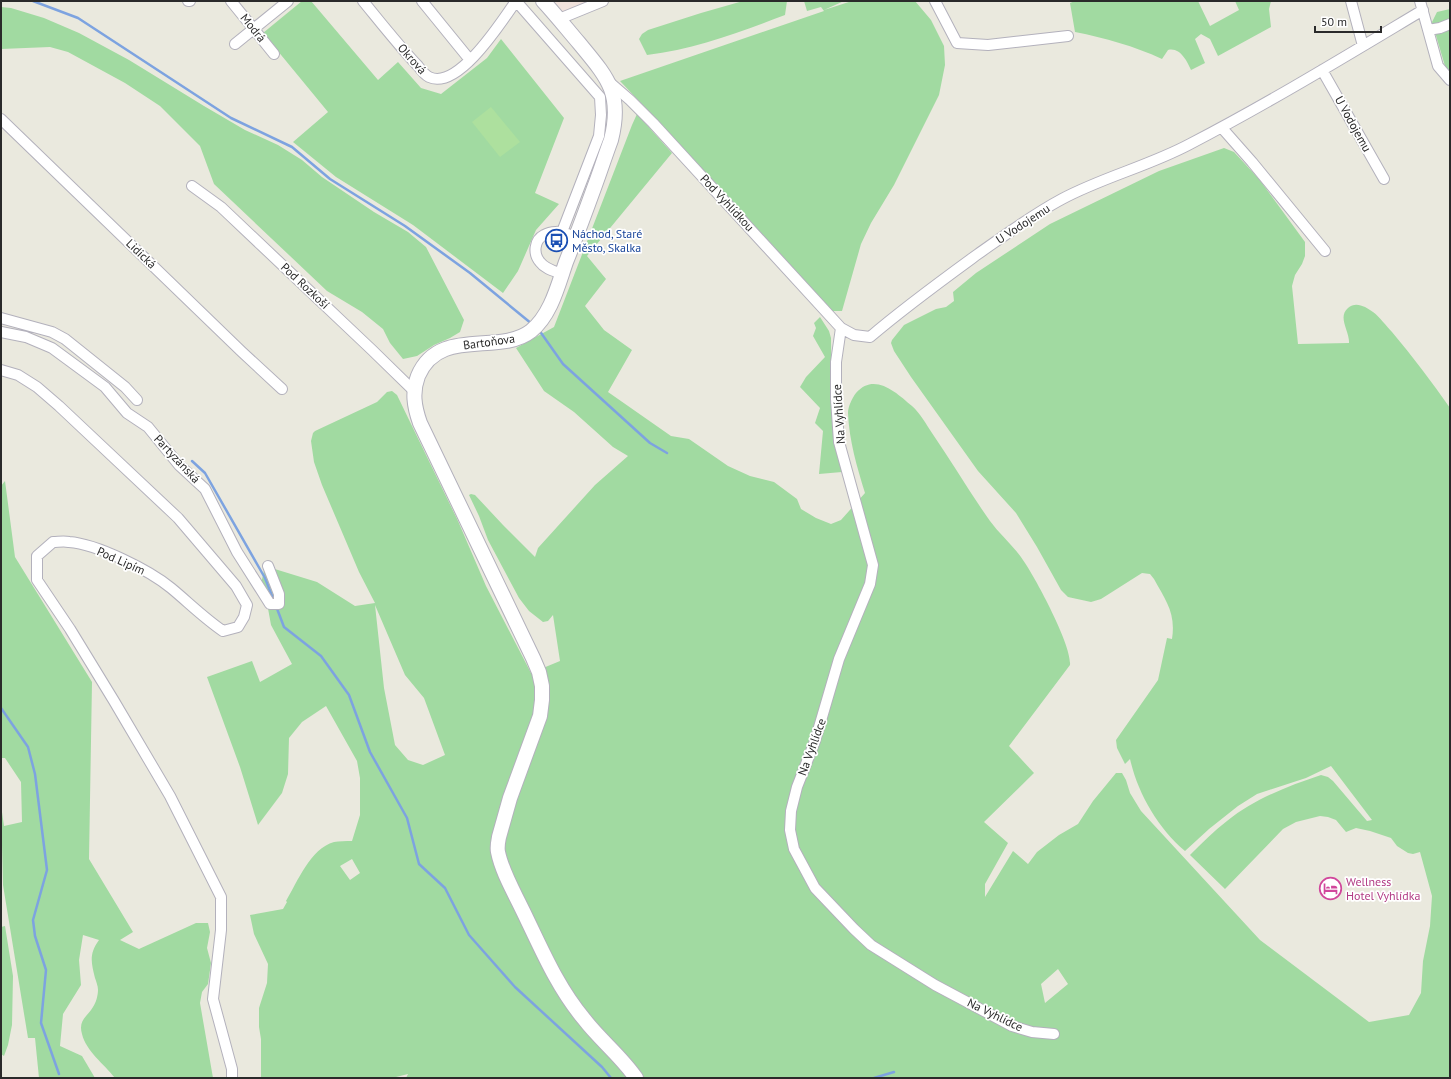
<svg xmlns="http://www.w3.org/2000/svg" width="1451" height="1079" font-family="'PT Sans',sans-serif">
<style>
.medical{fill:#f0e2dc}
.green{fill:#a1daa1;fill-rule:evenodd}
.pitch{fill:#ade09e}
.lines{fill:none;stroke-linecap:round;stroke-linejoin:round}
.stream{stroke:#7da3e0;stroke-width:2.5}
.street-casing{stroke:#b3b1bc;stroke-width:12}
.secondary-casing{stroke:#b3b1bc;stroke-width:16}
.street{stroke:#fff;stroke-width:10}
.secondary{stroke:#fff;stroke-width:14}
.labels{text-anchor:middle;stroke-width:3.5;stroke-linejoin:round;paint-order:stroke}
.street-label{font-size:12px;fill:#2a2a2a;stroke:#fff}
.transit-label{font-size:12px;fill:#164399;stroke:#fff;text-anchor:start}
.hotel-label{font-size:12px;fill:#b23c85;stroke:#fff;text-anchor:start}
</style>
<rect width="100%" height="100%" fill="#eae9de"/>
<path class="medical" d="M 554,1 L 590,1 L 564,13 Z"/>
<path class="green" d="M 302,1 L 311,1 L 378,80 L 398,62 L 421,88 L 441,94 L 487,58 L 501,39 L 564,118 L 535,193 L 559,204 L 536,230 L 518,271 L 503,293 L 413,225 L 336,177 L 293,142 L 328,112 L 263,33 Z
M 743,1 L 787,1 L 785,15 C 740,32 695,49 647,55 L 639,39 L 642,34 L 648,30 L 701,13 Z
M 804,1 L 844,1 L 824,10 L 852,1 L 915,1 L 931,20 L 944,46 L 945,65 L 939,95 L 894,185 L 871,223 L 861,244 L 842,311 L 831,311 L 655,118 L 620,81 L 824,11 L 821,7 L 807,11 Z
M 1075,1 L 1198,1 L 1210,26 L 1239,10 L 1235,1 L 1271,1 L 1269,9 L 1271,27 L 1218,56 L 1210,39 L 1201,34 L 1195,39 L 1205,63 L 1191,70 C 1187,61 1180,47 1168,50 L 1162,59 C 1134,46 1105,38 1075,32 L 1070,3 Z
M 1,7 L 11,8 L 44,18 L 79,33 L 129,60 L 204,106 L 245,130 L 278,145 L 302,160 L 322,177 L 374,212 L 408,232 L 426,247 L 464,320 L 460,332 L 450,338 L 434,345 L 417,356 L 403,359 L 390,343 L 383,329 L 362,312 L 327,291 L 214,184 L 200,146 L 160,106 L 125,83 L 68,52 L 50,47 L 1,49 Z
M 1450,9 L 1450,72 L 1445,66 L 1432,22 L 1437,12 Z
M 637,114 L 672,153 L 587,256 L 606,279 L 585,306 L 604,330 L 632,350 L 608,392 L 671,436 L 689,439 L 728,466 L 750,476 L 774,482 L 797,499 L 801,509 L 816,518 L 831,524 L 841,520 L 865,493 C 857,467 849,440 848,413 C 848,407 852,398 856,393 C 874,372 896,392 912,406 C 920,413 926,424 932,433 C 952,462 970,493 990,521 C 1001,536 1016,548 1025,563 C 1037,581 1072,646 1070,665 L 1009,746 L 1034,773 L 984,822 L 1008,843 L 985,884 L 985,897 L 1013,851 L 1028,864 L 1037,852 L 1059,835 L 1078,824 L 1093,801 L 1116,773 L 1122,773 L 1126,780 L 1130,793 L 1141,811 L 1260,940 L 1369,1022 L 1409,1015 L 1421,993 L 1423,961 L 1430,926 L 1432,896 L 1420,852 L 1413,854 L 1408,853 L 1397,846 L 1391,838 L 1370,831 L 1356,828 L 1346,832 L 1336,820 L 1328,817 L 1320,816 L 1296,822 L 1283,829 L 1225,889 L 1190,855 C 1202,843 1214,831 1227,821 C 1254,799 1288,786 1321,775 L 1328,777 L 1333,781 L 1367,821 L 1372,820 L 1331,766 L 1306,778 L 1257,794 L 1238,806 L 1209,829 L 1185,851 C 1158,828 1138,794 1130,759 L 1125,764 L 1117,748 L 1116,740 L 1158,680 L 1167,638 L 1172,639 C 1176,613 1166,601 1154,579 L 1150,574 L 1142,573 L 1101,599 L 1091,602 L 1068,597 L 1061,590 L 1037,547 L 1016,513 L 978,471 L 911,377 L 894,351 L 891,343 L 892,340 L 904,325 L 936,309 L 946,307 L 954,301 L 953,292 L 976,273 L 1050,224 L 1159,171 L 1224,148 L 1234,152 L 1259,179 L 1305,242 L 1305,256 L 1302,264 L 1295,275 L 1292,286 L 1298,344 L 1349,343 C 1350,332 1337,317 1348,308 C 1356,301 1366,307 1373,312 C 1380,317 1386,326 1392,332 C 1413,357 1432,382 1450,408 L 1450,1078 L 406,1078 L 408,1074 L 392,1078 L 261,1078 L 261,1039 L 259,1027 L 259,1008 L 267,983 L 268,964 L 254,934 L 250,915 L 283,909 L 287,902 L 286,901 C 298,881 310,849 334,842 C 339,841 346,841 352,841 L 360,815 L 360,778 L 357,761 L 326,706 L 302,722 L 289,738 L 288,774 L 282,793 L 258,825 L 240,767 L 207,677 L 252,661 L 260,682 L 292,664 L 271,625 L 265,592 L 261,584 L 265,566 L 317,582 L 355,606 L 375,603 L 359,572 L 322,485 L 314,462 L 311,441 L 313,433 L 315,431 L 377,402 L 387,392 L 392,391 L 397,395 L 458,521 L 486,586 L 531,673 L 560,661 L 553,615 L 548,621 L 543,622 L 529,611 L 519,598 L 488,540 L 479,516 L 469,495 L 471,494 L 475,495 L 503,525 L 535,557 L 538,548 L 595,485 L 628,456 L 613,447 L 574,412 L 544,391 L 516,348 L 554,327 L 632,125 ZM 375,605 L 405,675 L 424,698 L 445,755 L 423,765 L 408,760 L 395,745 L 384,688 ZM 352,859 L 360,873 L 350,880 L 340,866 ZM 1058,969 L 1068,984 L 1045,1003 L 1041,984 Z
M 820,317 L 829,331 L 831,338 L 832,417 L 833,432 L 842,472 L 819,474 L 823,431 L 815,423 L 820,408 L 800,387 L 806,377 L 825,357 L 813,336 L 816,328 L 814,323 Z
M 5,481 L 15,557 L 92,682 L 89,859 L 133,932 L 120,940 L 139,949 L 196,923 L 208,923 L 210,932 L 207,948 L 211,963 L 208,984 L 202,992 L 200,1003 L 213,1078 L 115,1078 C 104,1064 86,1051 82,1034 C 78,1020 87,1017 93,1007 C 96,1003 98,995 98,990 C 98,986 96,981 95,978 C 91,962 89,954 99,940 L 83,935 L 79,960 L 81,985 L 63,1014 L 60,1046 L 82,1056 L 95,1078 L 39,1078 L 35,1038 L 28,1038 L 3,885 L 1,805 L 4,826 L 22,822 L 21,782 L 5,758 L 1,758 L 1,486 Z
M 5,926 L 13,976 L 12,1025 L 8,1045 L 4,1056 L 1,1054 L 1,927 Z"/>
<path class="pitch" d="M 491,107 L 520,142 L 500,157 L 472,122 Z"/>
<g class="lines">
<path class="stream" d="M 33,1 L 78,18 L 231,118 L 292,147 L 330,179 L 405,226 L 470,273 L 532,324
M 539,330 L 563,364 L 650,443 L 667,453
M 192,461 L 205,473 L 265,578 L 274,601
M 276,606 L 284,627 L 321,656 L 349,695 L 370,752 L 407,818 L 419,864 L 445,888 L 469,935 L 515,987 L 602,1067 L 611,1078
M 1,708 L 28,747 L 35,774 L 47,870 L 33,920 L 35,936 L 46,970 L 41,1023 L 59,1074
M 874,1078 L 894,1072"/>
<defs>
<path id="street" d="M 188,1 L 190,1
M 231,1 L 274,54
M 363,1 C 381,23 399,46 418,66 C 421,70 425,75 429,77 C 458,91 502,21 516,1
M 422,1 L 470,60
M 516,1 L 600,97 L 601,115 L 599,136 L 562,232
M 935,1 L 957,43 L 988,45 L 1068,36
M 1351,1 L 1363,46
M 1420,1 L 1438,66 L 1450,80
M 559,19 L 603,1
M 1428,30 L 1440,28 L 1450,24
M 235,44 L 288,1
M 1322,70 L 1384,179
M 608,81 L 630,100 L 653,123 L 841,328 L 854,335 L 870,337 C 905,307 941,281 978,254 C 1005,235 1032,215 1062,199 C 1103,177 1149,166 1190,144 C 1269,103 1346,56 1423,10
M 1,119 L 242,352 L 282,389
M 1222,128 L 1252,162 L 1325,251
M 192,186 L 221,207 L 372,350 L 414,391
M 562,274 C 554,271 545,269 540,262 C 533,254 534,240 544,235 C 551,231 561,231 568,234
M 1,318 L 52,332 L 65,339 L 125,387 L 137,400
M 841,328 L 836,362 L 836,399 L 839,442 L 873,565 L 870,584 L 839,659 L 815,741 L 797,787 L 791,811 L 790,830 L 794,849 L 815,888 L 854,929 L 871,945 L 935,985 L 1012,1026 L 1032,1032 L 1054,1034
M 1,332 L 26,337 L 52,348 L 105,387 L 127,413 L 148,427 L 179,465 L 205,489 L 237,552 L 270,604 L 279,604 L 279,594 L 268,566
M 1,370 L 18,375 L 37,387 L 59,406 L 178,518 L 236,586 L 247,605 L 244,617 L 238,627 L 223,631 C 204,618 188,602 171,588 C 149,570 97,544 69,542 C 64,541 58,542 53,542 L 37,556 L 37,580 L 70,629 L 114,701 L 170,796 L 221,897 L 221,930 L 213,999 L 232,1069 L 232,1078"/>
<path id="secondary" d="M 543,1 C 556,15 567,29 579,43 C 607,77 623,93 611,140 C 605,156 600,172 594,188 C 585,213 576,237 566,262 C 558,285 551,315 531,331 C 499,356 439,326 418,376 C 412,392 414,406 420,423 L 533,658 L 539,672 L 542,686 L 542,700 L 540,716 L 510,798 L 499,837 C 498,842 497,847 498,852 C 502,872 514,892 523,911 C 541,948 557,987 584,1019 C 600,1040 621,1056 636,1078"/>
</defs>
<use href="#street" class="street-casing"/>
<use href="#secondary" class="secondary-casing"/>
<use href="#street" class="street"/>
<use href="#secondary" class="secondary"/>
</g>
<defs>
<symbol id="bus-ring" viewBox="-11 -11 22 22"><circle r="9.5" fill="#fff" stroke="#1a4fb4" stroke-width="1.5"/><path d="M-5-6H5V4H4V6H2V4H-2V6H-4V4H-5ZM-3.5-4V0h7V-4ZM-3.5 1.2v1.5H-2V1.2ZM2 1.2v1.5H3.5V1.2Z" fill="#1a4fb4"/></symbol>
<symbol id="hotel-ring" viewBox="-11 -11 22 22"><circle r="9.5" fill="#fff" stroke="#d1479c" stroke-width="1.5"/><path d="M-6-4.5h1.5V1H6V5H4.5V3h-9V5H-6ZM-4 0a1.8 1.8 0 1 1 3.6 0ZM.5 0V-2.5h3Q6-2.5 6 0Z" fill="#d1479c"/></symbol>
</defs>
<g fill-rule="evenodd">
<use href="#bus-ring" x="544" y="228" width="25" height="25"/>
<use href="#hotel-ring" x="1318" y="876" width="25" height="25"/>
</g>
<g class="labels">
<g class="street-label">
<text transform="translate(253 28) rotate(51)" y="4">Modrá</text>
<text transform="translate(412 59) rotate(48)" y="4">Okrová</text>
<text transform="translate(1353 124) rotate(61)" y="4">U Vodojemu</text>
<text transform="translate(727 203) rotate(47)" y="4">Pod Vyhlídkou</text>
<text transform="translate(1023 224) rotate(-33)" y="4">U Vodojemu</text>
<text transform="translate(141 254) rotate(44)" y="4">Lidická</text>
<text transform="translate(305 286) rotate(43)" y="4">Pod Rozkoší</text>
<text transform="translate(489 342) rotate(-8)" y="4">Bartoňova</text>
<text transform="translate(839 414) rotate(-94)" y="4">Na Vyhlídce</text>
<text transform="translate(177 459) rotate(47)" y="4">Partyzánská</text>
<text transform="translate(121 561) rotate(24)" y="4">Pod Lipím</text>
<text transform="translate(812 747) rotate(-70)" y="4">Na Vyhlídce</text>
<text transform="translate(995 1015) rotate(26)" y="4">Na Vyhlídce</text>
</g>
<g class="transit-label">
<text x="572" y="238">Náchod, Staré<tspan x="572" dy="14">Město, Skalka</tspan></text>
</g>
<g class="hotel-label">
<text x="1346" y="886">Wellness<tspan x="1346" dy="14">Hotel Vyhlídka</tspan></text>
</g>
</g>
<rect width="1451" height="1079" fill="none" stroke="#2a2a2a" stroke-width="4"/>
<path d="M1315 26v6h66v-6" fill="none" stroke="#2a2a2a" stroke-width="2"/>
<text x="1321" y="26" font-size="12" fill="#2a2a2a" stroke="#ffffff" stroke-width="3" paint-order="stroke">50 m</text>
</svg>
